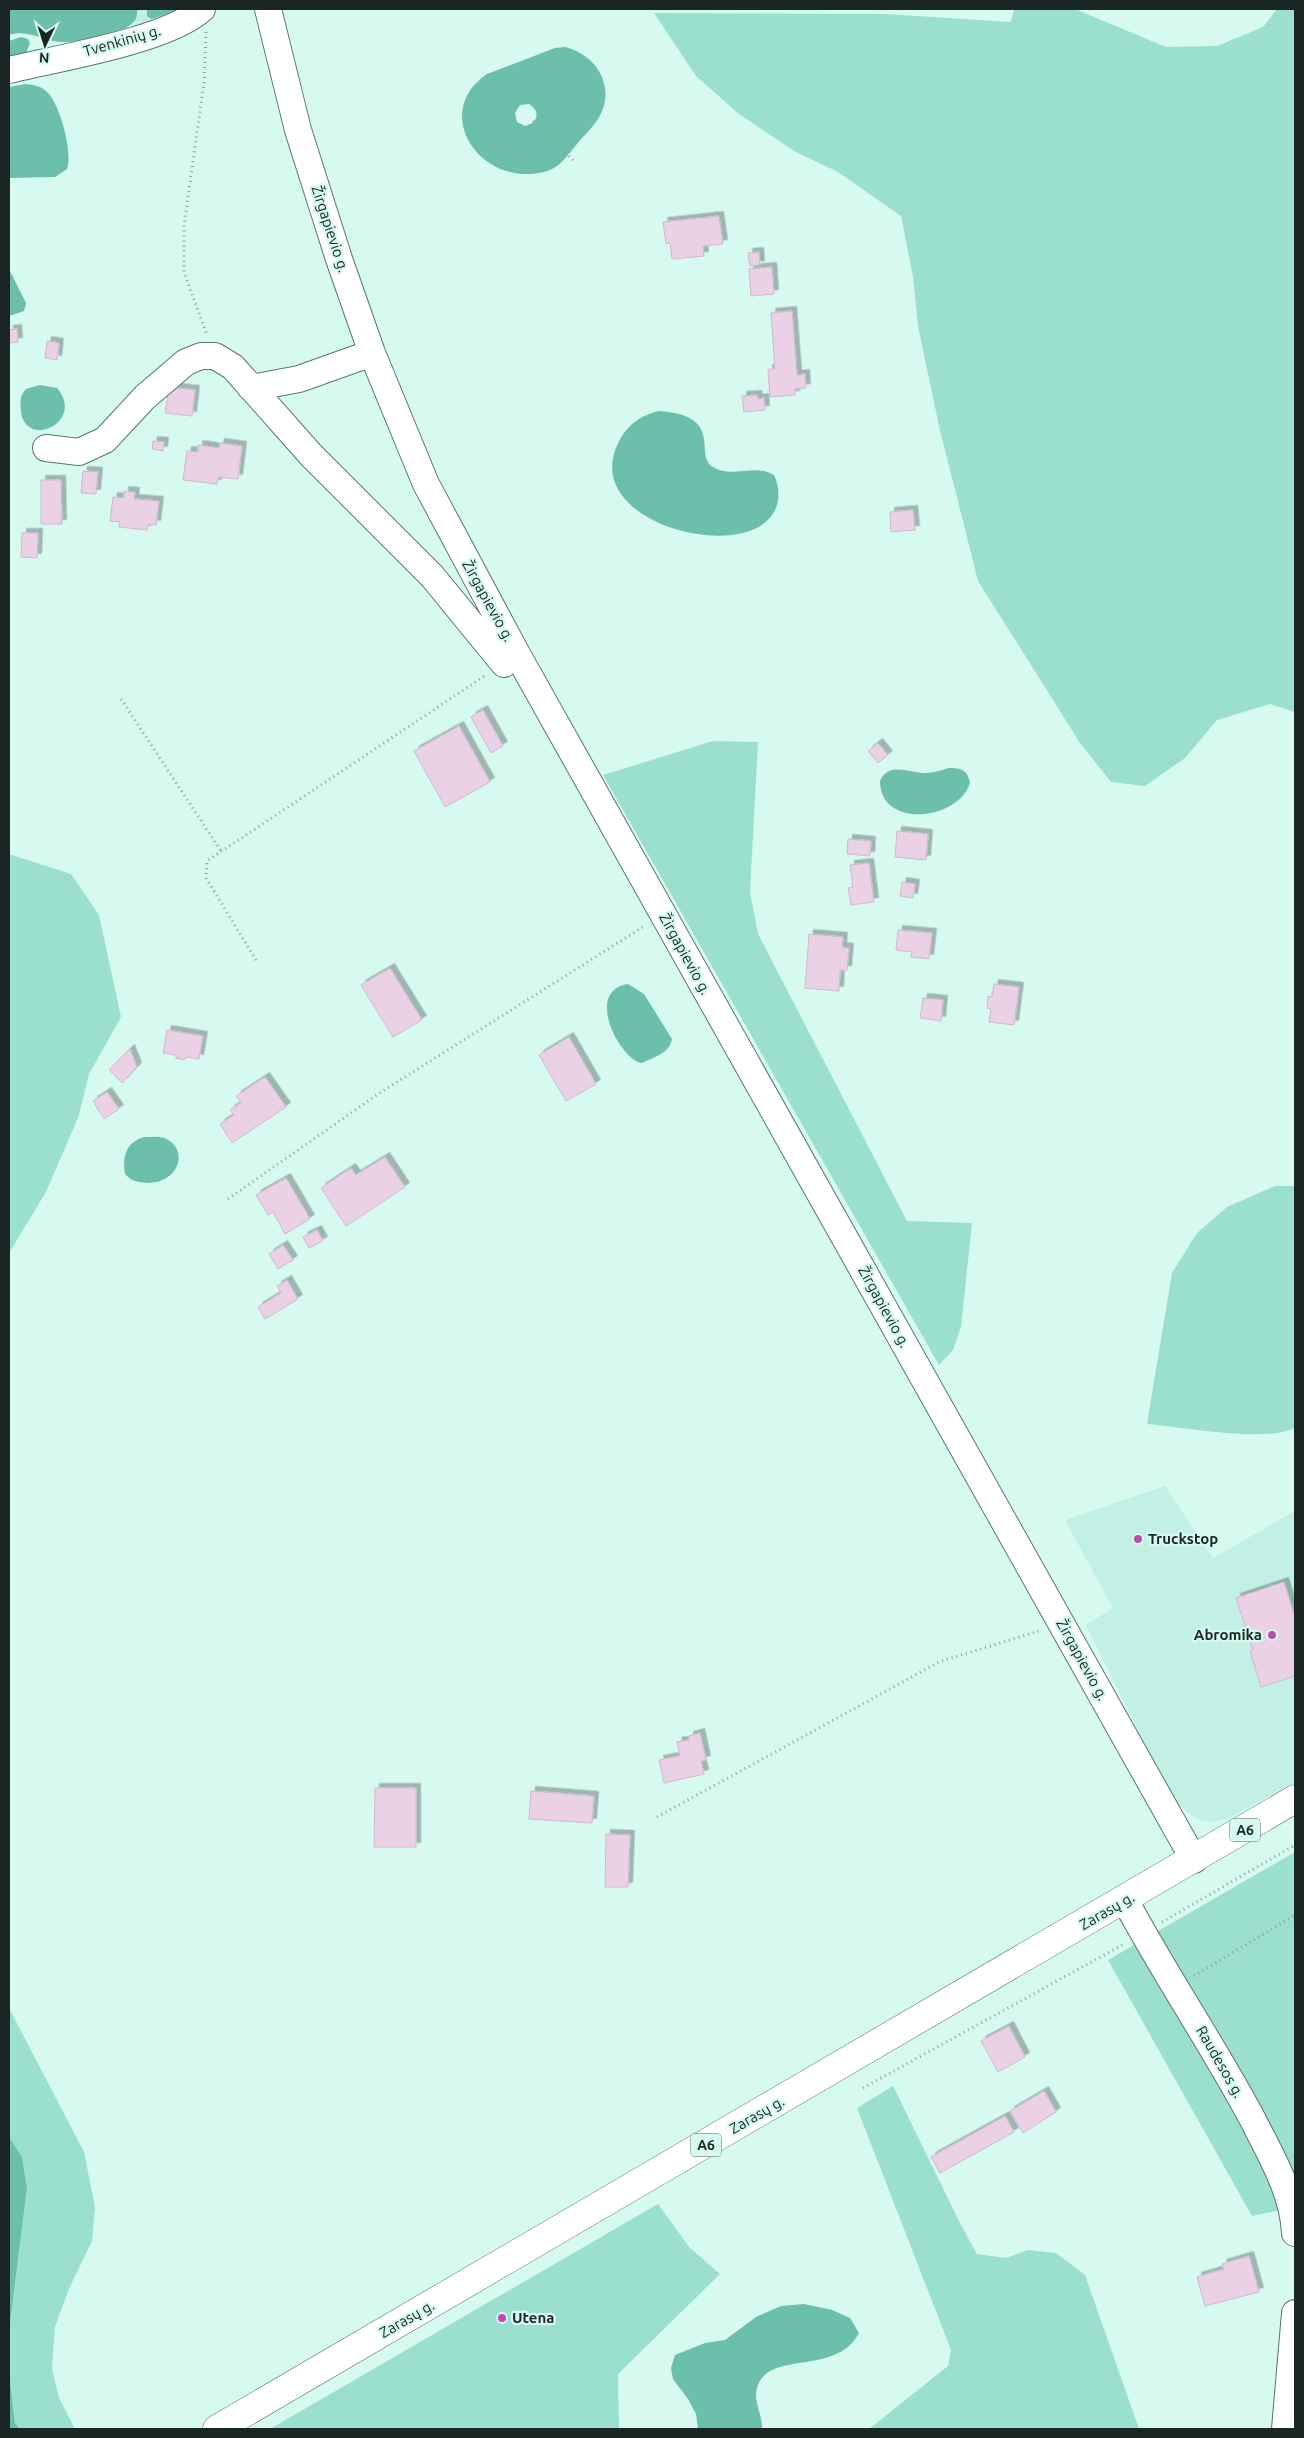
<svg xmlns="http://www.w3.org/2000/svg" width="1304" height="2438" font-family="Ubuntu,sans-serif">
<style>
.built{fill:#c3f0e4}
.green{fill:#9bdfce}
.water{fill:#6bbfab;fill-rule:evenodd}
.building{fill:#ebd1e5;stroke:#d1b8cc;filter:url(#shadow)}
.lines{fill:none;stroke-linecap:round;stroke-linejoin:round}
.minor-casing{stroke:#57776f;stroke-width:28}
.highway-casing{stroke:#57776f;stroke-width:29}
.path{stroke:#87a29a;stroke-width:3;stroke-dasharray:1 4;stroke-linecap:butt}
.minor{stroke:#fff;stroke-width:26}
.highway{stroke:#fff;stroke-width:28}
.poi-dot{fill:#ba4cab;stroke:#d6faf0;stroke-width:2}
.labels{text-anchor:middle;stroke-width:4.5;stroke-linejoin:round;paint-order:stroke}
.shield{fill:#d6faf0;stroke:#526660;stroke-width:1}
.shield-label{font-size:14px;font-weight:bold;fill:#192623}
.street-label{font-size:15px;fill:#192623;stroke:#d6faf0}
.poi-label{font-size:15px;font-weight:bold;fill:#192623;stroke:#d6faf0;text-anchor:start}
</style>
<defs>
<filter id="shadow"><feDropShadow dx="4.5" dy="-4.5" stdDeviation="0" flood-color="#0004"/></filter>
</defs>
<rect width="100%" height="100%" fill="#d6faf0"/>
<path class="built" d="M 137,9 L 189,9 L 137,30 L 134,22 Z
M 1165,1486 L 1213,1558 L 1295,1511 L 1295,1782 L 1229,1818 L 1213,1822 L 1199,1820 L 1173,1801 L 1086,1625 L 1113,1608 L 1065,1520 Z"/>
<path class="green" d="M 1014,9 L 1075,9 L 1166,47 L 1217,46 L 1263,27 L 1277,9 L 1295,9 L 1295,712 L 1270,704 L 1217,720 L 1185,758 L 1145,786 L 1111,782 L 1080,743 L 978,581 L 939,426 L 918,326 L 913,277 L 901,216 L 838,172 L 794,151 L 739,114 L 696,76 L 654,13 L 884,14 L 1011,22 Z
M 713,741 L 758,742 L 750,892 L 758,934 L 907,1221 L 972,1223 L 961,1327 L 953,1350 L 939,1365 L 603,775 Z
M 9,854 L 71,874 L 99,915 L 121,1017 L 89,1074 L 78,1118 L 46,1192 L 9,1253 Z
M 1275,1186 L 1295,1186 L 1295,1428 C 1264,1443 1184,1427 1147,1424 L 1172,1273 L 1197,1233 L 1227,1207 Z
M 1295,1852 L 1295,2223 L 1280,2210 L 1252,2216 L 1108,1960 Z
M 9,2008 L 84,2152 L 95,2207 L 92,2241 L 68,2291 L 55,2327 L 52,2369 L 59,2398 L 75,2429 L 20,2429 L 15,2423 L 9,2372 L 9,2331 L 27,2188 L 22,2157 L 9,2137 Z
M 893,2086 L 961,2225 L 977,2254 L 1006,2258 L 1028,2250 L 1056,2253 L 1085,2275 L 1139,2429 L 869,2429 L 948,2366 L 951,2350 L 857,2108 Z
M 658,2204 L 690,2248 L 720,2274 L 618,2374 L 619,2429 L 270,2429 Z"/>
<path class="water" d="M 9,9 L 137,9 C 138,19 134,23 126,28 C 107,34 85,42 65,42 C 45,43 30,28 9,35 Z
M 147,9 L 183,9 L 151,19 L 147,16 Z
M 21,37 L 28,39 L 30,43 L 26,53 L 9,58 L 9,41 Z
M 565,47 C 585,52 602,67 605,88 C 608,109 596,124 582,138 C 574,147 566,159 557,166 C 549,172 537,174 528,174 C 472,175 435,109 487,74 L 555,48 ZM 529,104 C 537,109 539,116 533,123 L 525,126 L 517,122 L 515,113 L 520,105 Z
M 26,84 C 34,85 41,86 47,92 C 60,104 73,152 67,169 L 55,177 L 9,178 L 9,87 Z
M 9,269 L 26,303 L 24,311 L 9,316 Z
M 40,385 L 57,388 C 86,422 25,450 21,411 C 20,402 20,395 26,389 Z
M 658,411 C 726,415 693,455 713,467 C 732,479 754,463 774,475 C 778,483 779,491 778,500 C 768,568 592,531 614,454 C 621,431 635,417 658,411 Z
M 949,768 C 961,768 968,770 970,783 C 958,821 880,829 880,781 C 888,761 910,773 926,773 C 933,773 942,770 949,768 Z
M 628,984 L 644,994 L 672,1039 C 670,1053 654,1057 642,1063 C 621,1061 583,991 628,984 Z
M 144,1137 C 150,1137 158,1136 164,1138 C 190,1148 180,1184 146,1183 C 137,1182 131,1181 125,1174 C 122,1157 126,1142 144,1137 Z
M 9,2137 L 22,2157 L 27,2188 L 9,2331 Z
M 804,2304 L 832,2310 L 850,2318 L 859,2333 C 836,2377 768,2349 757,2388 C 753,2402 763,2415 762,2429 L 698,2429 L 696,2414 L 688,2399 L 673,2379 L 671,2368 L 675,2355 L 705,2343 L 725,2340 L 756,2317 L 781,2306 Z
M 9,2372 L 15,2423 L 20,2429 L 9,2429 Z"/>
<path class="building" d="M 719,216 L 723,244 L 703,246 L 704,256 L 672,259 L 670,243 L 666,244 L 663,222 Z
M 759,252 L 760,265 L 750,266 L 748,253 Z
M 772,267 L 774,294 L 751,296 L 749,269 Z
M 792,311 L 797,375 L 805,374 L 806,388 L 795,389 L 795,395 L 770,397 L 768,369 L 775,369 L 771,313 Z
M 17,329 L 18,342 L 9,343 L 9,330 Z
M 47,341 L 59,343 L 57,360 L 45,358 Z
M 169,387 L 195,390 L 192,416 L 165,413 Z
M 757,395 L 758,399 L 764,398 L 765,410 L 744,412 L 742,396 Z
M 153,441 L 164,442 L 163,451 L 152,449 Z
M 220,443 L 242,446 L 238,479 L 218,477 L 217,484 L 183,480 L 187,451 L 198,452 L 198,445 L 219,448 Z
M 83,471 L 98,472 L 96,494 L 81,493 Z
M 41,480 L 61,480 L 62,524 L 41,524 Z
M 124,491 L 135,492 L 134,499 L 159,501 L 156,525 L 148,524 L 147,530 L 119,527 L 120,522 L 110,521 L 113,497 L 124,498 Z
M 913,510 L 915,530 L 891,532 L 890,512 Z
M 22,533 L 38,533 L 37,558 L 21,557 Z
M 483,710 L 503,746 L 491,753 L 471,717 Z
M 459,726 L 490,782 L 445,807 L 414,751 Z
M 878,743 L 888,755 L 878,763 L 868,751 Z
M 897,831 L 928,834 L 926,860 L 895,857 Z
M 848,839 L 871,841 L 870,856 L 847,854 Z
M 869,863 L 874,902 L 851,905 L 848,888 L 853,887 L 850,865 Z
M 902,882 L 915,884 L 913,898 L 900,896 Z
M 898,930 L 932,933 L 929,959 L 911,957 L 912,952 L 896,950 Z
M 809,934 L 843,937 L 842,947 L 849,948 L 847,970 L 840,970 L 839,991 L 805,988 Z
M 390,968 L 422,1020 L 393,1037 L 361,985 Z
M 994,984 L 1019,987 L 1014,1025 L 989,1022 L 991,1009 L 987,1008 L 988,996 L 992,997 Z
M 923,998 L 943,1000 L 941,1021 L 920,1018 Z
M 167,1030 L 203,1036 L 199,1059 L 186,1057 L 185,1060 L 176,1058 L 176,1055 L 163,1053 Z
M 569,1037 L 596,1084 L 566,1101 L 539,1055 Z
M 130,1049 L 137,1067 L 122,1083 L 109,1070 Z
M 265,1077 L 286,1107 L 232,1143 L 220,1124 L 234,1115 L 230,1110 L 241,1103 L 236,1096 Z
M 107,1092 L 119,1109 L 104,1119 L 93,1101 Z
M 385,1157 L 405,1187 L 346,1226 L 321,1188 L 351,1168 L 356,1175 Z
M 286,1178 L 310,1219 L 285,1234 L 273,1212 L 268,1215 L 256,1195 Z
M 317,1230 L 323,1241 L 309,1248 L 303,1237 Z
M 283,1245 L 293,1260 L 278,1269 L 269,1254 Z
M 287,1280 L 298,1299 L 265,1319 L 258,1307 L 281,1293 L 277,1286 Z
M 1284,1582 L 1295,1617 L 1295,1676 L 1261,1687 L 1250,1651 L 1253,1650 L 1236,1598 Z
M 700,1733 L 706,1760 L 701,1761 L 704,1774 L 664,1783 L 659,1760 L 680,1756 L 677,1742 L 689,1740 L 689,1736 Z
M 375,1788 L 416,1788 L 416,1847 L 374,1847 Z
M 531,1791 L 594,1796 L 592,1823 L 529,1819 Z
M 606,1834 L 630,1835 L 628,1887 L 605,1887 Z
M 1009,2026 L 1025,2057 L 998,2072 L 981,2041 Z
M 1044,2091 L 1056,2112 L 1023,2133 L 1010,2111 Z
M 1005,2116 L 1014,2132 L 940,2173 L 931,2157 Z
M 1249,2256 L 1259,2292 L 1205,2306 L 1197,2277 L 1224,2269 L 1222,2264 Z"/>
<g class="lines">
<defs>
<path id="minor" d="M 268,9 L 298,130 L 339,259 L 372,353 L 426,484 L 517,654 L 1194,1860
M 9,70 C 58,58 166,41 202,9
M 251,388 L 299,379 L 372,353
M 46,448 L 79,452 L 105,440 L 145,397 L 186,362 L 201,356 L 215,356 L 233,367 L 311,455 L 432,576 L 504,664
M 1125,1900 C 1165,1975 1213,2045 1253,2120 C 1271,2156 1293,2192 1295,2233
M 1285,2429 L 1295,2313"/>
<path id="highway" d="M 217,2429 L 1295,1799"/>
</defs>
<use href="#minor" class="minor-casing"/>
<use href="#highway" class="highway-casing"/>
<path class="path" d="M 206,32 L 204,82 L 184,226 L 184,272 L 207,335
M 533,121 L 573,160
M 121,699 L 221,851
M 256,960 L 206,878 L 207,861 L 486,675
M 228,1199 L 378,1094 L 646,925
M 657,1817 L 939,1662 L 1042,1630
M 1162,1922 L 1295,1845
M 1194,1976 L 1295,1915
M 863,2088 L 1124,1944"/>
<use href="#minor" class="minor"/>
<use href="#highway" class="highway"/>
</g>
<g class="poi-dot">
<circle cx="1138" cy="1539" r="5"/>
<circle cx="1272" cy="1635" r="5"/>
<circle cx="502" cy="2318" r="5"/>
</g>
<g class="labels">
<g class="shield">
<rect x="1230" y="1818.5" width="30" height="23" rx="4"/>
<rect x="691" y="2133.5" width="30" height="23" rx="4"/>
</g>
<g class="shield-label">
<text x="1245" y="1835">A6</text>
<text x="706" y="2150">A6</text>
</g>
<g class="street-label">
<text transform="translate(122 41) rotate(-16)" y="5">Tvenkinių g.</text>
<text transform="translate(330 229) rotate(72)" y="5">Žirgapievio g.</text>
<text transform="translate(488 601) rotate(61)" y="5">Žirgapievio g.</text>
<text transform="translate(685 954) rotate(61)" y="5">Žirgapievio g.</text>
<text transform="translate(884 1307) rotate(61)" y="5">Žirgapievio g.</text>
<text transform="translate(1082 1660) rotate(61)" y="5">Žirgapievio g.</text>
<text transform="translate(1107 1911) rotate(-30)" y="5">Zarasų g.</text>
<text transform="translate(1220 2062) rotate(60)" y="5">Raudesos g.</text>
<text transform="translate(757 2115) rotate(-30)" y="5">Zarasų g.</text>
<text transform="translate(407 2319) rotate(-30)" y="5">Zarasų g.</text>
</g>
<g class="poi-label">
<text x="1148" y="1544">Truckstop</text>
<text x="1262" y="1640" text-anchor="end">Abromika</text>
<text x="512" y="2323">Utena</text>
</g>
</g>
<rect width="1304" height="2438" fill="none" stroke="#192623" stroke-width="20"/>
<g transform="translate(45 45) rotate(184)" stroke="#d6faf0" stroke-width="4" paint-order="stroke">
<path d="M0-4L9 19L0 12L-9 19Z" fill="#192623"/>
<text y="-8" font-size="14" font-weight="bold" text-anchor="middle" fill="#192623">N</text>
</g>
</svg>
